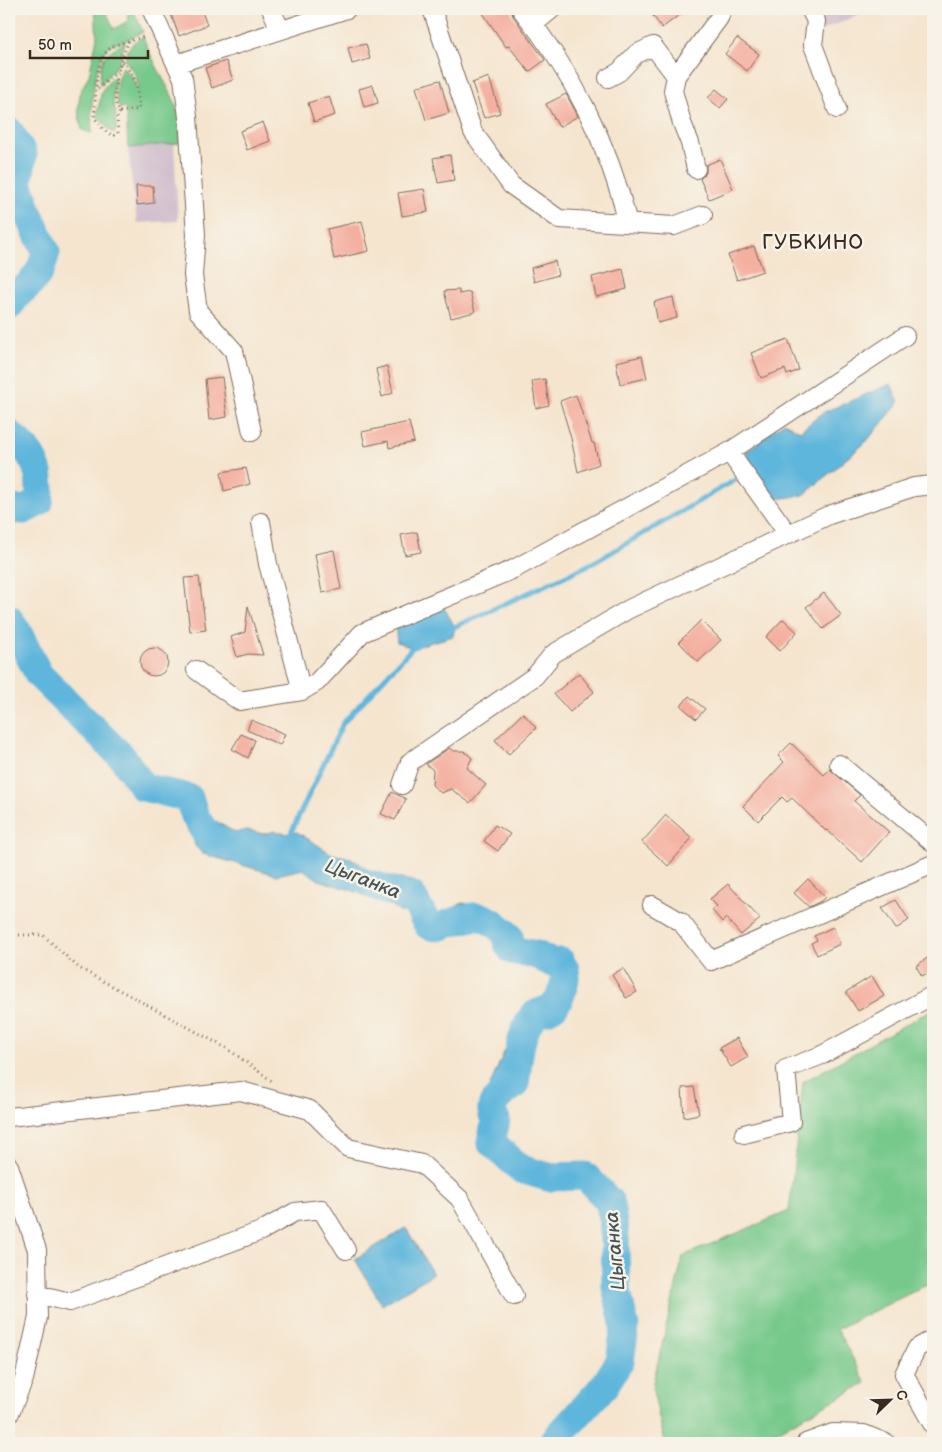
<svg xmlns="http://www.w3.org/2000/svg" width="942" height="1452" font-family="'Balsamiq Sans',sans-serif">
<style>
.industrial{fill:#d0bdcc}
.green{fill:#77c98b;stroke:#597a54}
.water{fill:#5fb6dc;stroke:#4d707d}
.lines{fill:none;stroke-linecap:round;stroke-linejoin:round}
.stream{stroke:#5fb6dc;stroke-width:5}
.river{stroke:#5fb6dc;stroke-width:29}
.building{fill:#f4af9f}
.minor-casing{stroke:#7c6b5c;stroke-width:20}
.path{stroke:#7c6b5c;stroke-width:3;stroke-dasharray:1 4;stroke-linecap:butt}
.minor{stroke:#fff;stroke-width:18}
.labels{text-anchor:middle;stroke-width:5;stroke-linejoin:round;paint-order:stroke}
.water-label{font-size:19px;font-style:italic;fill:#465457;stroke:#f7f3e8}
.quarter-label{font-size:20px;letter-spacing:1px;fill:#3b2a1e;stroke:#f7f3e8}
</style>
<rect width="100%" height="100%" fill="#f7f3e8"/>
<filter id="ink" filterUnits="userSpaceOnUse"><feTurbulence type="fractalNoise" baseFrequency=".02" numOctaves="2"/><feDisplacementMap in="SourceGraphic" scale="10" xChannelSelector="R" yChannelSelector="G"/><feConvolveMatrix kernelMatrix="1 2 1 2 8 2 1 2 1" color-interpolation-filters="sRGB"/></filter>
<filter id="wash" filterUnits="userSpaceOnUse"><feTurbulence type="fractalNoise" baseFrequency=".0096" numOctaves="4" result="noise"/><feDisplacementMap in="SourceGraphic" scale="20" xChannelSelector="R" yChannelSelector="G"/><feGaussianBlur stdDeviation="1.12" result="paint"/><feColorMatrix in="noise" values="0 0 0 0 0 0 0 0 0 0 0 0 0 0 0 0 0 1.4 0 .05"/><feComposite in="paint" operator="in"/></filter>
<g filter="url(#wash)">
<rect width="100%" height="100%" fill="#f5e5cf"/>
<path class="industrial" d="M 810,9 L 871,9 L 821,31 Z
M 174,143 L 178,221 L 137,223 L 128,148 Z"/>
<path class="green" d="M 95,9 L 105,9 L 114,29 L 126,22 L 129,18 L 126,9 L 133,9 L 143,32 C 137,35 131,38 125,41 C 121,43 115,42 111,45 C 93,58 90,112 92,133 L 82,130 L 78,110 L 80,93 L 89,75 L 97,38 Z
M 143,37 C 146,44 149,52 153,59 C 165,86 187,112 179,143 L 128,148 L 126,109 L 119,107 C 114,97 116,75 123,67 L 132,76 L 135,87 L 139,87 L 135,74 L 125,60 C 127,48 132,42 143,37 Z
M 125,43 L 119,63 L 100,85 C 100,62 102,52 125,43 Z
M 113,77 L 115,77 C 114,89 111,101 116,112 C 114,119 118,126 115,132 L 111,132 L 97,115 L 102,90 Z
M 933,1009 L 933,1282 L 837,1329 L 866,1383 L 755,1443 L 665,1443 L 652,1387 L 683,1256 L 789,1211 L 803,1082 Z"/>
<path class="water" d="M 891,384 L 899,403 L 866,442 L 804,495 L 776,499 L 754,469 L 746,452 L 784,422 L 800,431 L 824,412 Z
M 443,606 L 455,627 L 453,636 L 412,648 L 397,642 L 395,625 Z
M 189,798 L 195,800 L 199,817 L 217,822 L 236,833 L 247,830 L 264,834 L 275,831 L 289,834 L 297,832 L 332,854 L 351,858 L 372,872 L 416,882 L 419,886 L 412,896 L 406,912 L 400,912 L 380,899 L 368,898 L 360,893 L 319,880 L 303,869 L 277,875 L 203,854 L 195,846 L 187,803 Z
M 462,903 L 471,904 L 494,915 L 487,928 L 483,931 L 456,927 L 450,915 L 452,909 Z
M 526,1014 L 531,1019 L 531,1023 C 526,1052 521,1111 485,1116 L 483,1105 L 488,1090 L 516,1024 Z
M 406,1228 L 433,1274 L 382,1305 L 355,1259 Z"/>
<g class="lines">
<path class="stream" d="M 450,629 L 593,563 L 754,469
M 288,839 L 343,723 L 412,648 L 418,645"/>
<path class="river" d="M 9,131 L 23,154 L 18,183 L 29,215 L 46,252 L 41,269 L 31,283 L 18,294 L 9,306
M 9,434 C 34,452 43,471 39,502 L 24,510 L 9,509
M 9,619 L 16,629 L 39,675 L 123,758 L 143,787 L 189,798 L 195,816 L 206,834
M 375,885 L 385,890 L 412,896 L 428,925 C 436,928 440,927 447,924 C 481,914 481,911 509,936 L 508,944 L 512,950 L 537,955 L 552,963 L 561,962 C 561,963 564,968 565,969 C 567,977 561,1000 554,1006 C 547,1012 537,1010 531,1019 C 519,1037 518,1063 515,1084 C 504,1093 483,1104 496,1120 L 491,1142 L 521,1169 L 548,1177 L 585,1176 L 610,1202 L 615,1238 L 616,1287 L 625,1327 L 620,1361 L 604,1386 L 552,1443"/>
</g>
<g id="blocks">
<path class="building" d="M 169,9 L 201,9 L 207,25 L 179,36 Z
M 480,9 L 511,9 L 513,16 L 545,60 L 529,72 L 509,46 L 506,47 Z
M 648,9 L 687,9 L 662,28 Z
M 737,38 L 759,54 L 747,71 L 725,54 Z
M 366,44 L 370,59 L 352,64 L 348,48 Z
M 226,61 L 233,80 L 212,88 L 205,68 Z
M 489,77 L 500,113 L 484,118 L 472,83 Z
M 440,80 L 449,113 L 426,120 L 416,87 Z
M 373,85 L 378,103 L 364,107 L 359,89 Z
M 716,89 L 728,99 L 720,108 L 708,98 Z
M 566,94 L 578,116 L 559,127 L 546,104 Z
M 329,96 L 335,115 L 314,122 L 308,103 Z
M 263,122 L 270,141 L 247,150 L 240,131 Z
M 450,155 L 454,180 L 438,183 L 433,158 Z
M 720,159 L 733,189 L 709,199 L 700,179 L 706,173 L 706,165 Z
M 136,186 L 153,186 L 154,203 L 137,205 Z
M 424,189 L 428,212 L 402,216 L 398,193 Z
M 362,221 L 369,251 L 334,259 L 327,229 Z
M 754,246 L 763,271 L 737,280 L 728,255 Z
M 555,261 L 558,275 L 534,282 L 531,268 Z
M 623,269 L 627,289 L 596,297 L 592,277 Z
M 459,290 L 459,294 L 470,292 L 475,312 L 451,318 L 444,291 Z
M 673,297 L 677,318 L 658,323 L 654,302 Z
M 788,339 L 799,370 L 787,375 L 785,369 L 761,378 L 751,353 Z
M 642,356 L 647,378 L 620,384 L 616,362 Z
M 387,366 L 393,393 L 382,397 L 376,369 Z
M 222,377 L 227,417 L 209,420 L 205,379 Z
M 545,379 L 549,405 L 536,408 L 532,381 Z
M 576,395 L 592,443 L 594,443 L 599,464 L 578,472 L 571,438 L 560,401 Z
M 409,422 L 414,442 L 389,448 L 388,441 L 365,446 L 362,432 Z
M 246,468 L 250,484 L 224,491 L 221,472 Z
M 417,532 L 421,552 L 405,555 L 401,535 Z
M 334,550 L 341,589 L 322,593 L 315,554 Z
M 199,577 L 206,630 L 190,632 L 184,578 Z
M 824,593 L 841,615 L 823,629 L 806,607 Z
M 248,606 L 263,655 L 248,654 L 237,657 L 231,637 L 245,632 Z
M 783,619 L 797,632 L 780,651 L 766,637 Z
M 701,620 L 721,640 L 698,662 L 679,642 Z
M140 662a14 14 0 1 1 28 0a14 14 0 1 1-28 0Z
M 579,673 L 594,692 L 570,712 L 554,694 Z
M 689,696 L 705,709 L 696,719 L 681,706 Z
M 523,713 L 536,728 L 509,754 L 495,740 Z
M 251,720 L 285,734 L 280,745 L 247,730 Z
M 241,734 L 255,740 L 248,758 L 232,749 Z
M 791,743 L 824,775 L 830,769 L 860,795 L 854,801 L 889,832 L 862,862 L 827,830 L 826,831 L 792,798 L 787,802 L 782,797 L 758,821 L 743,806 L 784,762 L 778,756 Z
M 449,748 L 453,751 L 464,751 L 472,758 L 467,768 L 486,785 L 470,803 L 451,789 L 441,793 L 432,785 L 433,770 L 426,764 Z
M 392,792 L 406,799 L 395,820 L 381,814 Z
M 666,815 L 692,838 L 668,866 L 642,842 Z
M 495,825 L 510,834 L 498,851 L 484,841 Z
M 808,879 L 825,897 L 821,901 L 809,907 L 794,893 Z
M 728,884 L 760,919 L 741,935 L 726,918 L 722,922 L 712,910 L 717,906 L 710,899 Z
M 896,900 L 909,920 L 896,929 L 882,908 Z
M 833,927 L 840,944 L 817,955 L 811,943 L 817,940 L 814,936 Z
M 933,954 L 933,970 L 922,976 L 916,966 Z
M 623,968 L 637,992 L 626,998 L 612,975 Z
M 872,976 L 884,996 L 858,1011 L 846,992 Z
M 737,1038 L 748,1057 L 731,1067 L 719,1048 Z
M 694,1087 L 699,1114 L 684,1117 L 682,1088 Z"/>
</g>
</g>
<g filter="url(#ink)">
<use href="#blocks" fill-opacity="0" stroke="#7c6b5c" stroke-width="1"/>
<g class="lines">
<defs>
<path id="minor" d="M 151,9 L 176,64 L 347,9
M 271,9 L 280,29
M 432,9 L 473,132 L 511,185 L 559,219 L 674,226 L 703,215
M 521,9 C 572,71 609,145 628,223
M 810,9 L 816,21 L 813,45 L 837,109
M 534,24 L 552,9
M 176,64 L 183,78 L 188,117 L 196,235 L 193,275 L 198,311 L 234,351 L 252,432
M 608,78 L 619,72 L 636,54 L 653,46 L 676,76
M 696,169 L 690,143 L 682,123 L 673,91 L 676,76 L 719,18 L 722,9
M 729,452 L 788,534
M 261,522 L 268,564 L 302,691
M 196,670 L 239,701 L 302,691 L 317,682 L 362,633 L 514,569 L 729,452 L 905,336
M 839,764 L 933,843
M 402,785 L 410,762 L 535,676 L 553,654 L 629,609 L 829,515 L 914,487 L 933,485
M 652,905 L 681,922 L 711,961 L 933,864
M 9,1117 L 241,1091 L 310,1110 L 348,1148 L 422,1164 L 460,1199 L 514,1296
M 744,1134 L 791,1122 L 786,1069 L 822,1055 L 933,995
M 9,1166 L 37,1250 L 38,1317 L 24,1379 L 9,1415
M 37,1294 L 70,1302 L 261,1231 L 295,1212 L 321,1209 L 346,1250
M 933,1339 L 917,1348 L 904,1374 L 933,1425
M 806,1443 L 833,1433 L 864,1434 L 886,1443"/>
</defs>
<use href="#minor" class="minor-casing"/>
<path class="path" d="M 129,41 C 121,58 108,95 120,112 L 117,116 L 118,133 L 113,136 L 104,130 L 94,117 C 97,97 93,58 112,47 C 118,43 137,39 146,36
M 98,89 L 117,72
M 120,112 L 139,109 L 137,88 L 133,75 L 122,62
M 9,935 L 43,935 L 79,968 L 228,1049 L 272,1081"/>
<use href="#minor" class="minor"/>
</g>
</g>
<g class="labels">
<g class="water-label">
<text transform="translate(363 878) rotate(21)" y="7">Цыганка</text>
<text transform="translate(614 1251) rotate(-95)" y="7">Цыганка</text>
</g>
<g class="quarter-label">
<text x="813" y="249">ГУБКИНО</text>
</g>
</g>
<rect width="942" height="1452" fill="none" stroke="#f7f3e8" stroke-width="30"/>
<g transform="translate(890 1400) rotate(67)" stroke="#f7f3e8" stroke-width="4" paint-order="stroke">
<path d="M0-4L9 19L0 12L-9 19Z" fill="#3b2a1e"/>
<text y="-8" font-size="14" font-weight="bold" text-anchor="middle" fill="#3b2a1e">С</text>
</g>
<path d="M30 50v8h118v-8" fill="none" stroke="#3b2a1e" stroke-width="2.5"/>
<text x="38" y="50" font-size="15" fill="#3b2a1e" stroke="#f7f3e8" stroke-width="4" paint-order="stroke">50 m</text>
</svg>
